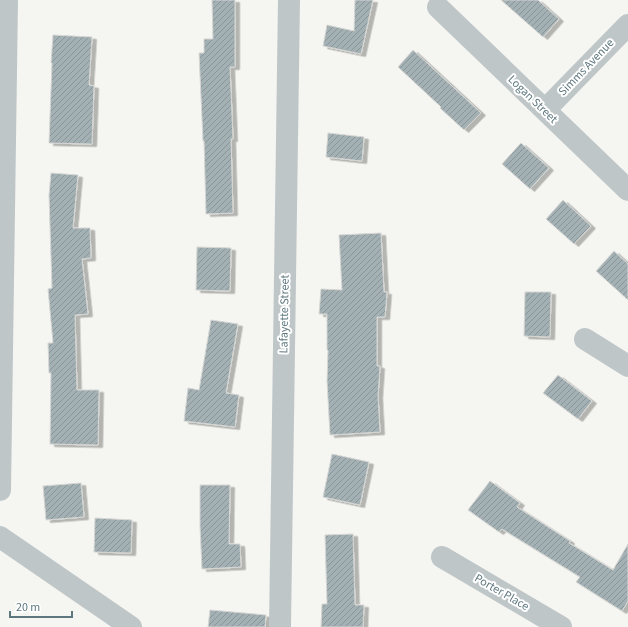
<svg xmlns="http://www.w3.org/2000/svg" width="628" height="627" font-family="'Source Sans 3',sans-serif">
<style>
.building{fill:url(#building-hatch);stroke:#d6d6d4;filter:url(#shadow)}
.lines{fill:none;stroke-linecap:round;stroke-linejoin:round}
.minor{stroke:#bfc6c8;stroke-width:22}
.labels{text-anchor:middle;stroke-width:4;stroke-linejoin:round;paint-order:stroke}
.street-label{font-size:12px;fill:#5e777f;stroke:#fff}
</style>
<defs>
<pattern id="building-hatch" width="6" height="6" patternUnits="userSpaceOnUse"><rect width="6" height="6" fill="#a4b1b4"/><path d="M-1 1l2-2M0 6l6-6M5 7l2-2" fill="none" stroke="#899598"/></pattern>
<filter id="shadow"><feDropShadow dx="4.5" dy="2.5" stdDeviation="0" flood-color="#0004"/></filter>
</defs>
<rect width="100%" height="100%" fill="#f5f5f1"/>
<path class="building" d="M 212,0 L 235,0 L 235,67 L 230,67 L 233,139 L 231,139 L 233,213 L 206,214 L 204,141 L 203,141 L 199,53 L 204,53 L 204,39 L 213,39 Z
M 355,0 L 373,0 L 361,54 L 323,46 L 327,25 L 354,31 Z
M 501,0 L 538,0 L 559,19 L 543,37 Z
M 53,35 L 92,37 L 89,85 L 94,86 L 92,144 L 49,143 L 52,63 L 51,63 Z
M 413,50 L 481,113 L 464,130 L 440,108 L 441,107 L 398,67 Z
M 328,133 L 364,137 L 362,161 L 326,157 Z
M 521,143 L 549,168 L 530,189 L 502,164 Z
M 51,173 L 78,175 L 73,228 L 90,228 L 91,258 L 82,259 L 88,314 L 75,315 L 77,390 L 99,390 L 98,445 L 50,444 L 51,373 L 49,373 L 48,343 L 53,343 L 48,289 L 52,288 L 49,195 Z
M 563,200 L 591,226 L 574,244 L 546,219 Z
M 381,233 L 384,292 L 387,292 L 385,317 L 377,317 L 377,366 L 380,366 L 378,396 L 380,432 L 330,435 L 327,381 L 328,350 L 327,350 L 327,314 L 319,314 L 321,289 L 342,290 L 339,235 Z
M 197,247 L 231,248 L 230,291 L 196,290 Z
M 614,251 L 628,264 L 628,300 L 596,271 Z
M 525,292 L 551,292 L 550,337 L 524,336 Z
M 211,320 L 238,324 L 226,393 L 239,395 L 235,427 L 184,421 L 188,388 L 199,390 Z
M 558,375 L 592,401 L 578,419 L 543,393 Z
M 332,454 L 369,462 L 360,505 L 323,497 Z
M 490,481 L 520,503 L 517,507 L 570,541 L 569,543 L 613,570 L 628,544 L 628,601 L 622,611 L 576,582 L 580,577 L 502,529 L 499,532 L 468,510 Z
M 81,483 L 84,517 L 46,520 L 43,486 Z
M 200,485 L 230,485 L 229,544 L 240,544 L 241,567 L 202,569 L 200,527 Z
M 95,518 L 132,520 L 131,553 L 94,552 Z
M 353,534 L 355,605 L 364,605 L 363,627 L 321,627 L 322,604 L 327,604 L 325,535 Z
M 210,610 L 266,615 L 265,627 L 208,627 Z"/>
<g class="lines">
<path class="minor" d="M 438,7 L 628,190
M 545,110 L 628,25
M 585,339 L 628,366
M 0,490 L 7,0
M 0,537 L 131,627
M 442,557 L 561,627
M 280,627 L 289,0"/>
</g>
<g class="labels">
<g class="street-label">
<text transform="translate(586 67) rotate(-46)" y="4">Simms Avenue</text>
<text transform="translate(533 99) rotate(44)" y="4">Logan Street</text>
<text transform="translate(284 314) rotate(-89)" y="4">Lafayette Street</text>
<text transform="translate(502 592) rotate(30)" y="4">Porter Place</text>
</g>
</g>
<path d="M10 611v6h62v-6" fill="none" stroke="#5e777f" stroke-width="2"/>
<text x="16" y="611" font-size="12" fill="#5e777f" stroke="#ffffff" stroke-width="3" paint-order="stroke">20 m</text>
</svg>
